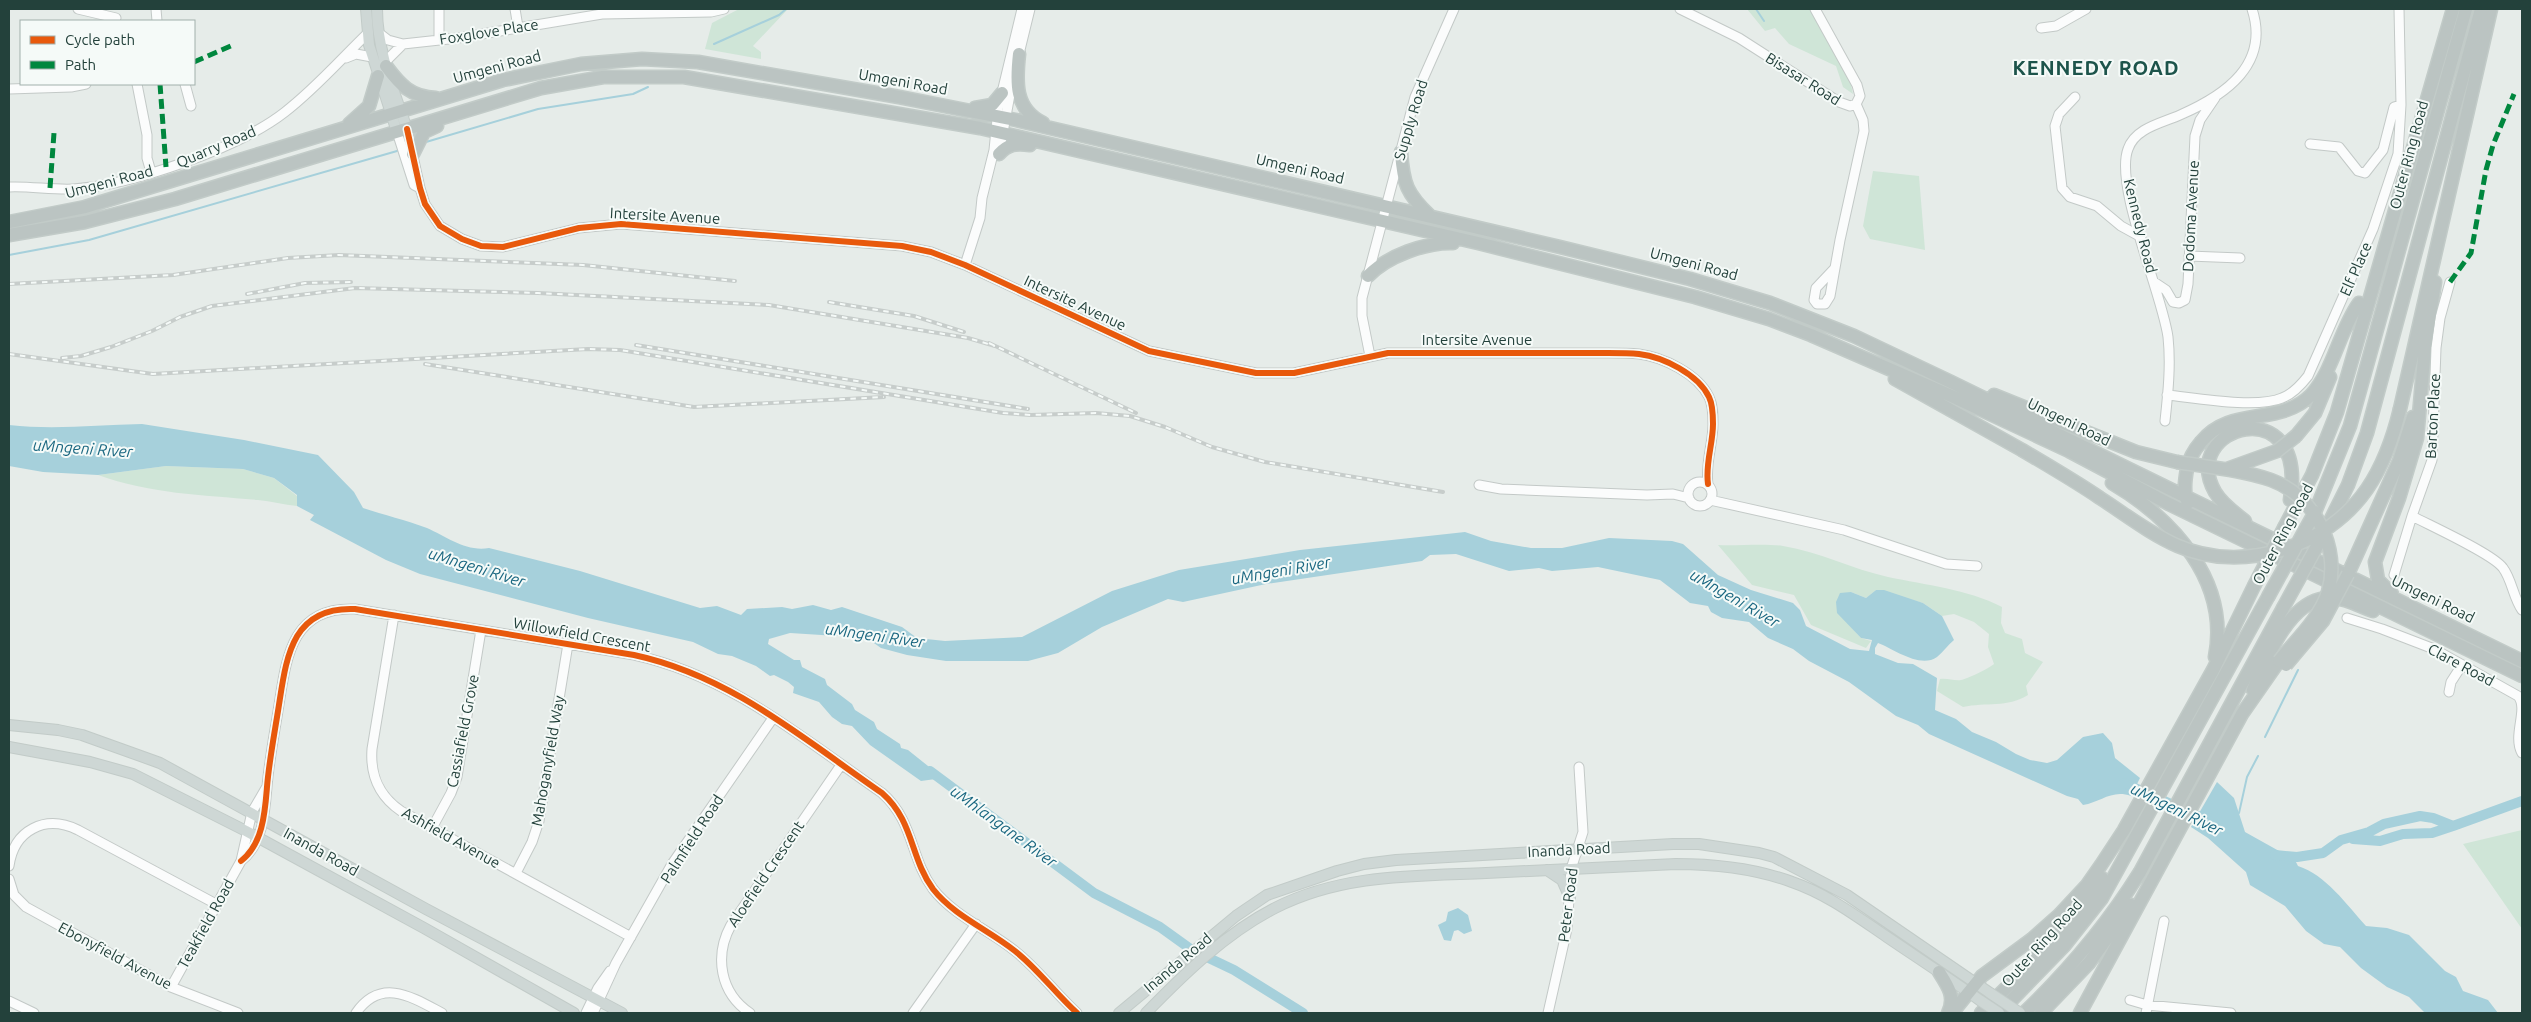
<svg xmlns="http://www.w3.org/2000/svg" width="2531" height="1022" font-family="Ubuntu,sans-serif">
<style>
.green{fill:#cfe5d7}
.water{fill:#a6d0db}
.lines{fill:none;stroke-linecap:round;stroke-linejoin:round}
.stream{stroke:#a6d0db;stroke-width:2}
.river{stroke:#a6d0db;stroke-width:10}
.minor-casing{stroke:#c3c9c7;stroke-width:11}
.major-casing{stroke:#c2cbc8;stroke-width:12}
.highway-casing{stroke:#c2cbc8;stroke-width:15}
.minor{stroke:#fbfcfc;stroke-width:9}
.major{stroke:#ced7d5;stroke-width:10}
.highway{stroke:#bbc4c2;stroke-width:12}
.rail-casing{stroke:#c7cdcb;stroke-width:4}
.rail{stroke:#f5faf8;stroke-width:2;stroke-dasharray:5.5;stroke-linecap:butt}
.major-bridge-casing{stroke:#c2cbc8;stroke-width:12;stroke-linecap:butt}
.highway-bridge-casing{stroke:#c2cbc8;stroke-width:15;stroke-linecap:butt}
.major-bridge{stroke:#ced7d5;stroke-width:10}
.highway-bridge{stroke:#bbc4c2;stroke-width:12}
.quiet{stroke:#00873e;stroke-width:5;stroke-dasharray:10 5;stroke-linecap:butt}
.cycleway-casing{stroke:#f5faf8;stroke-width:9}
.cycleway{stroke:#e8590c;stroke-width:6}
.labels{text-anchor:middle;stroke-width:4;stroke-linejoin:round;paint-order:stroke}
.street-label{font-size:15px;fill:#23413b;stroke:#f5faf8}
.water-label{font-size:16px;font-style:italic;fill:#1a6780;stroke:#f5faf8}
.district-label{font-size:20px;font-weight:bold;letter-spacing:1px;fill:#1d544b;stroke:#f5faf8}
</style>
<rect width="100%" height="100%" fill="#e6ece9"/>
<path class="green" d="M 739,9 L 788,9 L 753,46 L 761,52 L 761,59 L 705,49 L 712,23 Z
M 1747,9 L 1814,9 L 1850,80 L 1853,94 L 1843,87 L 1836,66 L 1789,44 L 1775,28 L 1765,31 Z
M 1873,171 L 1919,176 L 1925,250 L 1870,239 L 1863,226 Z
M 166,466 L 243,469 L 274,478 L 297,496 L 297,506 C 284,505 271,501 258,500 C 204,495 150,494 98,475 Z
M 1718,545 C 1738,546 1764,543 1783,546 C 1820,552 1852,569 1888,577 C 1926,585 1967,589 2002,607 L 2001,623 L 2005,633 L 2022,639 L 2025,653 L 2043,662 L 2026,686 L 2028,695 C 2007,708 1986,702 1963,707 L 1937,691 L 1940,679 C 1948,678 1954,681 1961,680 C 1967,679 1988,669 1994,664 L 1988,647 L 1989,634 L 1974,622 L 1954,614 L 1942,616 L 1923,603 L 1876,590 L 1866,598 L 1851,592 L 1850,626 L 1861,638 L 1871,641 L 1866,648 L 1811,625 L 1794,595 L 1752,585 Z
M 2522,830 L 2522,929 L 2463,844 Z"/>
<path class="water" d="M 142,424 L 244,440 L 318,455 L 354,492 L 363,508 C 384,515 406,520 427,528 C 447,537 466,552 489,548 L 580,571 L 700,608 L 717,606 L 741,615 L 747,609 L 782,607 L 792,609 L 813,605 L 831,610 L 842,607 L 902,627 L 917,638 L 945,641 L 1022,637 L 1112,591 L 1179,570 L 1300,550 L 1465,532 L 1491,541 L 1531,548 L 1562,548 L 1609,538 L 1672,541 L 1683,544 L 1718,575 L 1751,590 L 1793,603 L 1800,610 L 1806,626 L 1850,649 L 1869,651 L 1872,640 L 1861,638 L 1837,613 L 1836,602 L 1840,593 L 1851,592 L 1866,598 L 1876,590 L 1884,590 L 1923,603 L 1942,616 L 1954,640 C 1948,645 1943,652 1937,657 C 1920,669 1894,649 1878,643 L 1875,648 L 1875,654 L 1898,663 L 1913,664 L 1937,678 L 1935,710 L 1956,719 L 1972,732 L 1996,742 L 2016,754 L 2030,760 L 2047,763 L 2057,760 L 2083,737 L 2103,733 L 2112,743 L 2115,758 L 2140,778 L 2131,796 C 2112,789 2101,802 2083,805 L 2078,799 L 2067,796 L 1929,734 L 1918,725 L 1896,716 L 1849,682 L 1809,661 L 1793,649 L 1768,638 L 1749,622 L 1722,618 L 1711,612 L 1708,606 L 1690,603 L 1660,580 L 1598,567 L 1552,571 L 1539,568 L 1509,571 L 1456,554 L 1430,555 L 1422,561 L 1266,584 L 1183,602 L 1168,599 L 1102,627 L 1058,653 L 1028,661 L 946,661 L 907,655 L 881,648 L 871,641 L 853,637 L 790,633 L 769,639 L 768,644 L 794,660 L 800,660 L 802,667 L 825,679 L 827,685 L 852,704 L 855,710 L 874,722 L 877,729 L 900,744 L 901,748 L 908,750 L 943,778 L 921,781 L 870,745 L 852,726 L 842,724 L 832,717 L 819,702 L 793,693 L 794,687 L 788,682 L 774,675 L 770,676 L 756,666 L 732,656 L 718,654 L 693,642 L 588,618 L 420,574 L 386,560 L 310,520 L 314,515 L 297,506 L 297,495 L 274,478 L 243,469 L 166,466 L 98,475 L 43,472 L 9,466 L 9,425 C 53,430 97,425 142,424 Z
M 2217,782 L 2234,798 L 2245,832 L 2295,860 L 2298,866 C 2326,875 2346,904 2366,926 L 2387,928 L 2409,935 L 2445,971 L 2456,977 L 2463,991 L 2488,1000 L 2498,1013 L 2425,1013 L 2409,997 L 2387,987 L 2361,968 L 2340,947 L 2324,944 L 2306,931 L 2285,906 L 2250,885 L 2246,872 L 2208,838 L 2191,827 Z
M 1458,908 L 1468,915 L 1472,931 L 1464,934 L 1458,930 L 1454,931 L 1451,941 L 1444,940 L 1438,925 L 1446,921 L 1448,912 Z"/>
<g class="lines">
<path class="stream" d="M 1756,9 L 1764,21
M 714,44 L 779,15 L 786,9
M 426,142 L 538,109 L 633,94 L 648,87
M 9,255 L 89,240 L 397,151
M 2265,737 L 2298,670
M 2239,813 L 2247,777 L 2258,756"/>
<path class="river" d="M 930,771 L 1094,893 L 1160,927 L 1192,950 L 1234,970 L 1303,1013
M 2124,783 L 2209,821
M 2353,839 L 2380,841 L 2403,834 L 2432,833 L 2453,826
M 2275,855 L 2297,857 L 2323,853 L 2341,840 L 2369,832 L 2384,824 L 2420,816 L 2433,818 L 2453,826 L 2522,801"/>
<defs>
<path id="minor" d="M 78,9 L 116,18
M 156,9 L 157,21
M 515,9 L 518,27
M 1680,9 L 1739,38 L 1839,102 L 1850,106 L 1856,104
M 1815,9 L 1857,85 L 1860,96 L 1856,104
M 2041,28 L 2056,26 L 2086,9
M 379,33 L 388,40 L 403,44 L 458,38 L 602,14 L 711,12 L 724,9
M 439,40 L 439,9
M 346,58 L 356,54 L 372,57
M 1018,58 L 1030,9
M 386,61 L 403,44
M 137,84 L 147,135 L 147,158 L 151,172
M 185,84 L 191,106
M 9,89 L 71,87 L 86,84
M 2075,97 L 2059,114 L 2055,126 L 2062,188 L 2070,197 L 2097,206 L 2121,226 L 2141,237
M 407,129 L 420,188 L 425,204 L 440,226 L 462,239 L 481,246 L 503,247 L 579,228 L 621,224 L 902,246 L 931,252 L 965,265 L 1149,351 L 1256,373 L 1294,373 L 1388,353 L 1608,353 C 1618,353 1629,353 1639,354 C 1663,357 1698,374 1709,397 C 1713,405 1713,415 1713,424 C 1713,444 1705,464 1708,484
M 397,132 L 414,185 L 420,188
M 2310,144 L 2339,147 L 2358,171 L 2365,173 L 2383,150 L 2394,107 L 2401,105
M 999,154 L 1014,73
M 9,187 C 30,186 52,190 73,189 C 132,185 239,148 285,112 C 315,89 340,60 368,33
M 2189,256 L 2240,258
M 965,265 L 980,218 L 982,198 L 994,150 L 998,109 L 1022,9
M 1834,269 L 1816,288 L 1814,300 L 1817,304 L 1825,304 L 1830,296 L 1840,240 L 1864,131 L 1863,120 L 1856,104
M 2154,282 L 2166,290 L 2173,302 L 2179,303 L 2185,300 L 2188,284 L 2195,136 L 2200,120 L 2215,98
M 1370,356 L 1362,316 L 1362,298 L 1415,97 L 1454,9
M 2167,395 C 2196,398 2256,409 2282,398 C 2293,394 2301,385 2308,376 L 2373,229 L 2398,154 L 2401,105 L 2399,9
M 2165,421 C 2168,393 2171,365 2168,337 C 2162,293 2114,186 2128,149 C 2135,128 2162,123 2180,115 C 2226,95 2270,64 2252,9
M1688 494a12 12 0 1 1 24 0a12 12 0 1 1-24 0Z
M 1479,485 L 1501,489 L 1647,495 L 1673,494 L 1689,498
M 1710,500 L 1844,530 L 1946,564 L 1977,566
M 2412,516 C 2431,526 2493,554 2503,568 C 2512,580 2513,597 2522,610
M 2394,575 L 2412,516 L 2432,460 L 2436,348 L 2440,318 L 2450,282
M 394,615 L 372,749 C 370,776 379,796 401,811 L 631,937
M 2347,618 L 2382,629 L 2434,649 L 2518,696 C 2529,709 2512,735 2522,753
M 2449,692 L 2451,682 L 2462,665
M 432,828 L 451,793 L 457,777 L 481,630
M 241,861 C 263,844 265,812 267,787 C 269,762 274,736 278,711 C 286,662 289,606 355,609 L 634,655 C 731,676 802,738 882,793 C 914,821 910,858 933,889 C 954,916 989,930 1015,951 C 1038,969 1055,993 1077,1013
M 9,866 C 14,830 45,814 78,830 L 216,904
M 516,873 L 532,842 L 539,821 L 568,644
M 9,879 L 14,895 L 26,907 L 171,987 L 238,1013
M 171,987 L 241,861 L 252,812 L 266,788
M 2130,1000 L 2147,1005 L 2231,1013
M 9,1001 L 34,1013
M 356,1013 C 381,977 412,997 442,1013
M 586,1013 L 598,988 L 610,971
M 593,1013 L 616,963 L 672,864 L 773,718
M 750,1013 C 720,993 714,956 731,925 L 841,765
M 913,1013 L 976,924
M 1548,1013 L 1567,929 L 1571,869 L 1583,832 L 1579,767
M 2146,1013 L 2164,921"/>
<path id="major" d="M 366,9 L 369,45 L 397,132
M 377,9 C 377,50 394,91 407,129
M 9,725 L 58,730 L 82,735 L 160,763 L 426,909 L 622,1013
M 9,747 L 90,762 L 133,774 L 246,831 L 424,928 L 574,1013
M 1547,870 L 1562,880 L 1570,898
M 1119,1013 L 1236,916 L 1267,895 L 1337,871 L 1364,864 L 1396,860 L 1673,844 L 1699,844 L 1759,853 L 1774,857 L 1847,895 L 1990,993
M 1146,1013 C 1184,974 1226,933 1275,908 C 1341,874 1414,876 1486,873 C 1549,870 1612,867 1676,864 C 1715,864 1754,868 1792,882 C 1827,894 1856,916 1887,937 C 1918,958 1950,979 1981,1001"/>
<path id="highway" d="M 1019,54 C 1016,81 1014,109 1043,123
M 386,66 C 400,85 411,97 436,98
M 975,108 L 992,105 L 1002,93
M 349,124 L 369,106 L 378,76
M 1401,152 C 1403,184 1407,194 1430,216
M 413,154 L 424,132 L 437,126
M 999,154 C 1008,144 1016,143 1030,145
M 9,222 L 85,207 L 503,80 L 581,64 L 642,59 L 698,62 L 899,97 L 1016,120 L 1560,247 L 1690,279 L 1770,303 L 1854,336 L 1951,382 L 2522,661
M 9,235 L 85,222 L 175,199 L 541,88 L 603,77 L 684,77 L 980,128 L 1478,243 L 1695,297 L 1769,319 L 1811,335 L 1956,398 L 2069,451 L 2169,504 L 2522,676
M 1368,276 C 1387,256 1426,242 1453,243
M 1895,379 L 2022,450
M 1994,395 L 2136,452 L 2177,462
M 2400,409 L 2491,9
M 2296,436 L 2315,413 L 2330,377
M 2112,483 C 2173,519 2230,581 2215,657
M 2188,503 C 2183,493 2185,480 2187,469 C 2189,459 2194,450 2201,442 C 2231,405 2279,427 2311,395 C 2334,370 2339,331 2359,303
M 2315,512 L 2350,426 L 2466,9
M 2245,521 C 2235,513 2222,504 2215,492 C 2177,426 2309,388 2290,500
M 2330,521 L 2348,485 L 2367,433 L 2481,9
M 2285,526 L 2312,475 L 2337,412 L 2453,9
M 2348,574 L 2399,461 L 2413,417
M 2392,594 L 2378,580 L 2375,562 L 2399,498 L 2417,438 L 2425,347 L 2435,282
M 2253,690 C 2266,659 2290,598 2329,598 C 2344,597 2359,606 2373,611
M 1939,972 C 1948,986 1956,997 1948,1013
M 1952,1013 L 1982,976 L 2032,939 L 2059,915 L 2087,885 L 2101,865 L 2124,830 L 2213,670 L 2254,586
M 1981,1013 C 2023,970 2070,929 2102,878
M 1999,1013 L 2064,946 L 2102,898 L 2268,597
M 2024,1013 C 2069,970 2107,925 2140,872 L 2283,608
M 2041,1013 L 2089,963 L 2131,905
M 2080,1013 L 2242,714 L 2279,661"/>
</defs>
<use href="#minor" class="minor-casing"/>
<use href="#major" class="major-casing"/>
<use href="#highway" class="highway-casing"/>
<use href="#minor" class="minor"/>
<use href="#major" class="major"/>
<use href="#highway" class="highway"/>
<defs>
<path id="rail" d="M 9,284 L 173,275 L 288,258 L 339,255 L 583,265 L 735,281
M 247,294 L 305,283 L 351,282
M 829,302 L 914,316 L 964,332
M 989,343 L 1136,413
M 636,345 L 1028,409
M 9,354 L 153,374 L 588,349 L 620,350 L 1003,413 L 1031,415 L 1096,413 L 1130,416 L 1165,427 L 1212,447 L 1265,462 L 1443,492
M 62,358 L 81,356 L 111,347 L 152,331 L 180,317 L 212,306 L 355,288 L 538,293 L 769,305 L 968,338 L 995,346
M 425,364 L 694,407 L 884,397"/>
</defs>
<use href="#rail" class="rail-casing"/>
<use href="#rail" class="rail"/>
<defs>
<path id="major-bridge" d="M 1990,993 L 2020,1013
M 1981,1001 L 1999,1013"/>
<path id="highway-bridge" d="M 2022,450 C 2049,466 2075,481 2100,498 C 2125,514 2150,534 2178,546 C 2243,574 2327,547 2367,489 C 2384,464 2393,438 2400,409
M 2177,462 C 2208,467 2242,470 2271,480 C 2315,496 2341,548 2328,592 C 2320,618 2296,640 2279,661
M 2227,469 L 2277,451 L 2296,436
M 2254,586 L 2285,526
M 2268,597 L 2315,512
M 2283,608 L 2327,528
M 2286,665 L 2323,621 L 2348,574"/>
</defs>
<use href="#major-bridge" class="major-bridge-casing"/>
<use href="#highway-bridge" class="highway-bridge-casing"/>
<use href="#major-bridge" class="major-bridge"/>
<use href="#highway-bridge" class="highway-bridge"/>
<path class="quiet" d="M 194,62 L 233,45
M 160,84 L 166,167
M 50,188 L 54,133
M 2450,282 L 2471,253 L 2486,170 L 2493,145 L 2514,94"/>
<defs>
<path id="cycleway" d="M 407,129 L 420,188 L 425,204 L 440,226 L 462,239 L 481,246 L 503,247 L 579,228 L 621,224 L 902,246 L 931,252 L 965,265 L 1149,351 L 1256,373 L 1294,373 L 1388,353 L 1608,353 C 1618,353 1629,353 1639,354 C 1663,357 1698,374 1709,397 C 1713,405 1713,415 1713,424 C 1713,444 1705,464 1708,484
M 241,861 C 263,844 265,812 267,787 C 269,762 274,736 278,711 C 286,662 289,606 355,609 L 634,655 C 731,676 802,738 882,793 C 914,821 910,858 933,889 C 954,916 989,930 1015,951 C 1038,969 1055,993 1077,1013"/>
</defs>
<use href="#cycleway" class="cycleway-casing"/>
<use href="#cycleway" class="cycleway"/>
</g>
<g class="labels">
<g class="street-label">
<text transform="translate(489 32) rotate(-9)" y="5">Foxglove Place</text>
<text transform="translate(497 67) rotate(-15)" y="5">Umgeni Road</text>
<text transform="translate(1803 79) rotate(32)" y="5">Bisasar Road</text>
<text transform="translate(903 82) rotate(10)" y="5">Umgeni Road</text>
<text transform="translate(1411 120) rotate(-73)" y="5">Supply Road</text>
<text transform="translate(216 147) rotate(-23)" y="5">Quarry Road</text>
<text transform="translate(2409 155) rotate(-75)" y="5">Outer Ring Road</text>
<text transform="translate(1300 169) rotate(13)" y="5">Umgeni Road</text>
<text transform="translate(109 182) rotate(-15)" y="5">Umgeni Road</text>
<text transform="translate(665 216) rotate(3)" y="5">Intersite Avenue</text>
<text transform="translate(2191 216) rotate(-87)" y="5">Dodoma Avenue</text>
<text transform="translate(2140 226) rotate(76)" y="5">Kennedy Road</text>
<text transform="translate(1694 264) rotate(15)" y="5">Umgeni Road</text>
<text transform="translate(2356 269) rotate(-66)" y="5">Elf Place</text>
<text transform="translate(1075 303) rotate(25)" y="5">Intersite Avenue</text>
<text x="1477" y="345">Intersite Avenue</text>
<text transform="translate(2433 416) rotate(-87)" y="5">Barton Place</text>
<text transform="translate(2069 422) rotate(26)" y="5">Umgeni Road</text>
<text transform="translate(2283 534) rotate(-62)" y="5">Outer Ring Road</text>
<text transform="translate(2433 599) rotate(26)" y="5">Umgeni Road</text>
<text transform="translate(582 635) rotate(10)" y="5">Willowfield Crescent</text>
<text transform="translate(2461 665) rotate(28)" y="5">Clare Road</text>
<text transform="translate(463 731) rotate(-79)" y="5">Cassiafield Grove</text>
<text transform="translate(548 761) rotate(-80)" y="5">Mahoganyfield Way</text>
<text transform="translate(451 838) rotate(29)" y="5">Ashfield Avenue</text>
<text transform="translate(692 839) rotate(-57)" y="5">Palmfield Road</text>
<text transform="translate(1569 850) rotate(-3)" y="5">Inanda Road</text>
<text transform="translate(321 852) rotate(29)" y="5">Inanda Road</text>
<text transform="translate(766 874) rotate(-56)" y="5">Aloefield Crescent</text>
<text transform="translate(1568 905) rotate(-83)" y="5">Peter Road</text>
<text transform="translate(206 924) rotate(-61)" y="5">Teakfield Road</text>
<text transform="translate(2042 943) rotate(-48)" y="5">Outer Ring Road</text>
<text transform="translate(115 956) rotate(28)" y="5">Ebonyfield Avenue</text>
<text transform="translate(1178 963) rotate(-40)" y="5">Inanda Road</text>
</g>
<g class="water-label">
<text transform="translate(83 448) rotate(4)" y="6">uMngeni River</text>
<text transform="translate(477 567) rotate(17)" y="6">uMngeni River</text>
<text transform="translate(1281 570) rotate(-10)" y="6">uMngeni River</text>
<text transform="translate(1735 598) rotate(30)" y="6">uMngeni River</text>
<text transform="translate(875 635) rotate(8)" y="6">uMngeni River</text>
<text transform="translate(2177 809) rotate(26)" y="6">uMngeni River</text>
<text transform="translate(1004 826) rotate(36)" y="6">uMhlangane River</text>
</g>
<g class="district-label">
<text x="2096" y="75">KENNEDY ROAD</text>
</g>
</g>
<rect width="2531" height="1022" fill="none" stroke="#23413b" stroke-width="20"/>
<rect x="20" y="20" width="175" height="65" fill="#f5faf8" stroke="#a1b0ac"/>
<rect x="30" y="36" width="25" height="8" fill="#e8590c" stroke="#a1b0ac"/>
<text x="65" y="45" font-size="15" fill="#23413b">Cycle path</text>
<rect x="30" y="61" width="25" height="8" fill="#00873e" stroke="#a1b0ac"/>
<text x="65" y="70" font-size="15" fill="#23413b">Path</text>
</svg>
